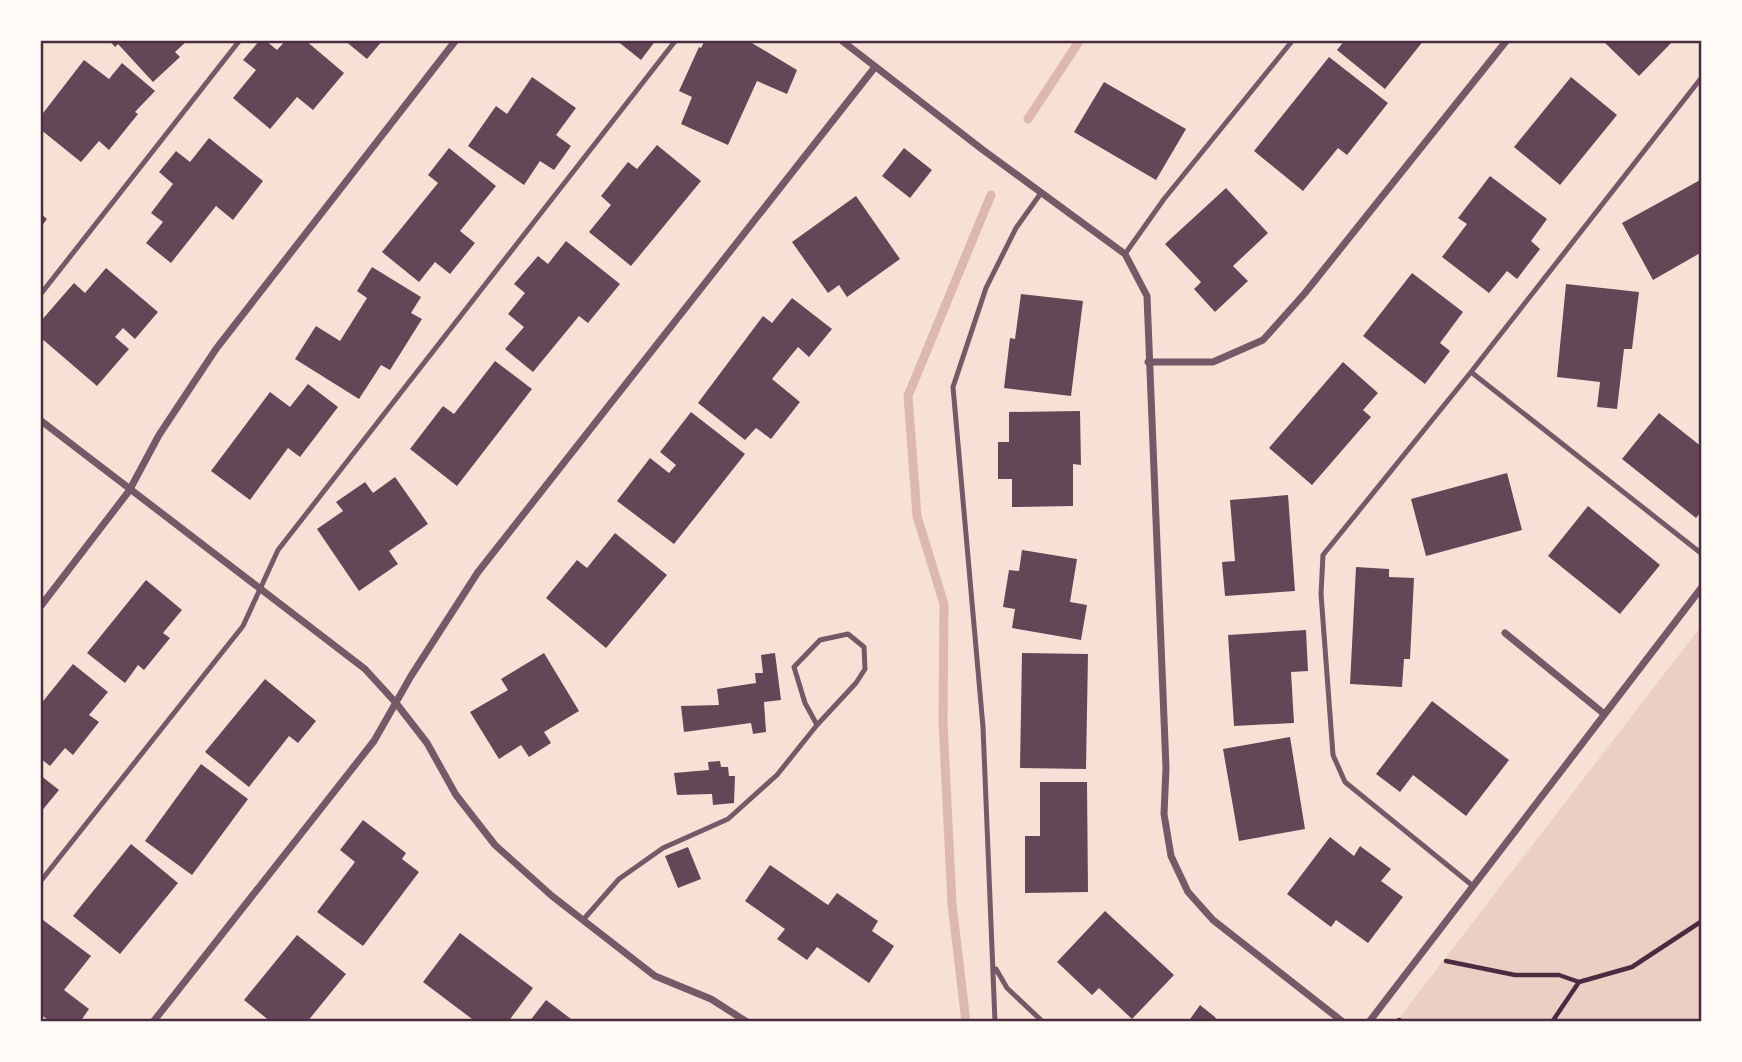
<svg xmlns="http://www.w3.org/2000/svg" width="1742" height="1062" font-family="Manrope,sans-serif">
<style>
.green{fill:#ebcfc5}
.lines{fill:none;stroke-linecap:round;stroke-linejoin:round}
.stream{stroke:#dcb8b0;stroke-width:9}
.building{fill:#644757}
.path{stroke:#4a2c40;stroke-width:4.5}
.service{stroke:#755966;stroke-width:5}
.minor{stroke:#755966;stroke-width:7}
.neatline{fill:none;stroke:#4a2c40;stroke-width:2.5}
</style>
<rect width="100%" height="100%" fill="#f7e1d7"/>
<path class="green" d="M 1702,625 L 1702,1022 L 1396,1022 Z"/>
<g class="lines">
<path class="stream" d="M 1028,119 L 1080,40
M 966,1022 L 952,904 L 943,722 L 944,604 L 917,516 L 908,396 L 991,195"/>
</g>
<path class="building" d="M 109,40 L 188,40 L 175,52 L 180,57 L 153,82 L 118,44 L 115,47 Z
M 260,40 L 265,40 L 277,50 L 286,40 L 305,40 L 344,73 L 313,110 L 297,97 L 270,129 L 233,98 L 256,70 L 243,60 Z
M 344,40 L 383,40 L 367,59 Z
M 616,40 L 656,40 L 641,60 Z
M 705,40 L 747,40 L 797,70 L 787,94 L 757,81 L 728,145 L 681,124 L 692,97 L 679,91 L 699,47 L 701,48 Z
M 1345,40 L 1424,40 L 1385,89 L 1337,50 Z
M 1602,40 L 1674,40 L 1639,76 Z
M 1329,57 L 1388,103 L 1347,155 L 1338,148 L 1303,191 L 1254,151 Z
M 84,60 L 109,79 L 122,63 L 155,91 L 135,112 L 138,114 L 109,150 L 99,141 L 81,162 L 40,129 L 40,117 Z
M 532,77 L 576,108 L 556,135 L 571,146 L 554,170 L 540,161 L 524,185 L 468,146 L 496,106 L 507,114 Z
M 1571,77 L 1617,115 L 1560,185 L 1514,147 Z
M 1104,82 L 1186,129 L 1156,180 L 1074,132 Z
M 209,138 L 263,181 L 233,220 L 216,206 L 171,263 L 146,243 L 163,222 L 151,213 L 173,184 L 159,172 L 176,151 L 190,162 Z
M 657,145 L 701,181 L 631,266 L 589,232 L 611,205 L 601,196 L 628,162 L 637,169 Z
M 449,148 L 496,186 L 460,231 L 475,243 L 450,274 L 435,262 L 419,282 L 382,252 L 438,183 L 428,175 Z
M 904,148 L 932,170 L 910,198 L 882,176 Z
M 1490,176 L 1547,219 L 1531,241 L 1540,249 L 1517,279 L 1507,271 L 1489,293 L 1442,257 L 1467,224 L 1458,218 Z
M 1702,179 L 1702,252 L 1653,280 L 1622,223 Z
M 1226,188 L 1268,233 L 1233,266 L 1248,281 L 1215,312 L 1194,289 L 1201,282 L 1165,244 Z
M 856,196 L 900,259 L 847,297 L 839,285 L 828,293 L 792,242 Z
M 40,213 L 47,219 L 40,228 Z
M 566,241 L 620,284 L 588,323 L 579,316 L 533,372 L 505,349 L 524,327 L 508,314 L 525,293 L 514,284 L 538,256 L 548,264 Z
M 372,267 L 421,297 L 411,313 L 422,319 L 390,370 L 381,365 L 359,399 L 295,359 L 316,326 L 340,341 L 367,298 L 357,291 Z
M 106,268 L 158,312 L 135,339 L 123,328 L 115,337 L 129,349 L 97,386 L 40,337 L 40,322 L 74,283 L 85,293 Z
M 1412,273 L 1463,312 L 1440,343 L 1450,351 L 1425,384 L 1363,336 Z
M 1566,284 L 1639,292 L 1632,349 L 1624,349 L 1617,409 L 1597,407 L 1600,382 L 1557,377 Z
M 1021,294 L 1083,301 L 1071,396 L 1004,388 L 1010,338 L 1015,339 Z
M 792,298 L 832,329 L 809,357 L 798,347 L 772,379 L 800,402 L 771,439 L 756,428 L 745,440 L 698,403 L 763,316 L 772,323 Z
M 495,361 L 532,389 L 457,486 L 410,449 L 443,406 L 454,414 Z
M 1343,362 L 1378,393 L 1363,410 L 1371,417 L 1312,485 L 1269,448 Z
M 308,384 L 338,407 L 300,457 L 288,448 L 250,500 L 211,471 L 270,392 L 290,407 Z
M 1080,411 L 1081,465 L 1073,464 L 1073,506 L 1012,507 L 1012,479 L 998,479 L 998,442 L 1009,442 L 1009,412 Z
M 691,412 L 745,454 L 674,544 L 617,501 L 650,458 L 669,473 L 676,465 L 660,452 Z
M 1659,413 L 1702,447 L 1702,511 L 1696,518 L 1622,459 Z
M 1507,473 L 1522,530 L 1426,556 L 1411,499 Z
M 395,477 L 428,524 L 389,551 L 398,564 L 359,591 L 317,529 L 343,511 L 336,502 L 365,482 L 373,493 Z
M 1288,495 L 1295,591 L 1225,596 L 1222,562 L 1235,561 L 1230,500 Z
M 1588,506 L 1660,565 L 1620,614 L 1548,556 Z
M 615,533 L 667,575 L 606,648 L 546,598 L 577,560 L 587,568 Z
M 1022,550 L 1077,559 L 1070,602 L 1087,605 L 1081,640 L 1012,628 L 1015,609 L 1003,607 L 1009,570 L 1019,571 Z
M 1356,567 L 1389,569 L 1389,577 L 1414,578 L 1410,659 L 1404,659 L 1402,687 L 1350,684 Z
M 146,580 L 182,610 L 163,633 L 170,638 L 144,670 L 138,665 L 125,683 L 87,653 Z
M 1306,630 L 1308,671 L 1291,672 L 1294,723 L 1234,726 L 1228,635 Z
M 544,653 L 579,711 L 544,732 L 551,743 L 529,757 L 521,745 L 499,759 L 470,712 L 508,690 L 501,679 Z
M 775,653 L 781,700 L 764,702 L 766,732 L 753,734 L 751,723 L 684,732 L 681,706 L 719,705 L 717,689 L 756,683 L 755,673 L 763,673 L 761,655 Z
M 1022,653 L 1088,654 L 1086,769 L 1020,768 Z
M 73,664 L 108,692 L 89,715 L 99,722 L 73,755 L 65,748 L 50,766 L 40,758 L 40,705 Z
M 265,679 L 316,721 L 298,743 L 289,736 L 249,787 L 205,752 Z
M 1432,701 L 1509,760 L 1466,816 L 1413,775 L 1400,792 L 1376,774 Z
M 1290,737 L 1305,829 L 1239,841 L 1223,749 Z
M 720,761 L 721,767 L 728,767 L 729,776 L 735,776 L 734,803 L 713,805 L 712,794 L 677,795 L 674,773 L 709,770 L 708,762 Z
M 201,764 L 248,799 L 192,875 L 145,841 Z
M 40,775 L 59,790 L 40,813 Z
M 1040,782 L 1087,782 L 1088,892 L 1025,893 L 1025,836 L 1040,836 Z
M 363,820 L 406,853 L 402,859 L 419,872 L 363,946 L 317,912 L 355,862 L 340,850 Z
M 1330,837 L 1354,856 L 1360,846 L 1391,869 L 1381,881 L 1403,897 L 1368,943 L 1336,920 L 1331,927 L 1287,894 Z
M 131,844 L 178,883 L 120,954 L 73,916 Z
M 688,847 L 701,879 L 678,888 L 665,856 Z
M 770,865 L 828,905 L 837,893 L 878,921 L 872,931 L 894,946 L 869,983 L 817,947 L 807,960 L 777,939 L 785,929 L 745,901 Z
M 1105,911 L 1174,975 L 1132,1019 L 1099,988 L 1092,995 L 1057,962 Z
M 43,920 L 91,956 L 64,990 L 89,1009 L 80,1022 L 51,1022 L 40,1014 L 40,924 Z
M 460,933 L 533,988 L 508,1022 L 476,1022 L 423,982 Z
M 297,935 L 346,974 L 307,1022 L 271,1022 L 244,1000 Z
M 546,1000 L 575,1022 L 529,1022 Z
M 1200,1005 L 1215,1017 L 1218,1022 L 1188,1022 Z"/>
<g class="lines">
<path class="path" d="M 1446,961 L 1515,975 L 1559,975 L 1579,982
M 1399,1020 L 1403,1022
M 1552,1022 L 1579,982 L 1632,967 L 1702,921"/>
<path class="service" d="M 1125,254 L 1164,199 L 1293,40
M 40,295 L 240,40
M 1471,372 L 1702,554
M 40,882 L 243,626 L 278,550 L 676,40
M 1473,886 L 1345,782 L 1333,755 L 1321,594 L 1323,555 L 1471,372 L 1702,77
M 583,920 L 619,879 L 663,848 L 728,819 L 777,775 L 817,725 L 856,683 L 865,669 L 864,647 L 848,634 L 820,640 L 794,667 L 805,703 L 817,725
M 996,969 L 1007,988 L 1043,1022
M 995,1022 L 983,727 L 953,387 L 986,288 L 1016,228 L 1041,193"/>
<path class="minor" d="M 841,40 L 983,150 L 1125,254 L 1147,296 L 1166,768 L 1164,814 L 1171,856 L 1188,892 L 1213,920 L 1343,1022
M 1148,362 L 1213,362 L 1263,340 L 1305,293 L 1507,40
M 40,420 L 365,669 L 396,703 L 427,743 L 456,795 L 495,845 L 552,896 L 655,976 L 711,999 L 747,1022
M 40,607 L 129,491 L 159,435 L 216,349 L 456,40
M 1505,633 L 1603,713
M 153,1022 L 374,741 L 411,676 L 478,572 L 875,67
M 1369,1022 L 1702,587"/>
</g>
<rect width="1742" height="1062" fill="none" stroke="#fffaf5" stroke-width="84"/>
<rect x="42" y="42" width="1658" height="978" class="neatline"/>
</svg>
